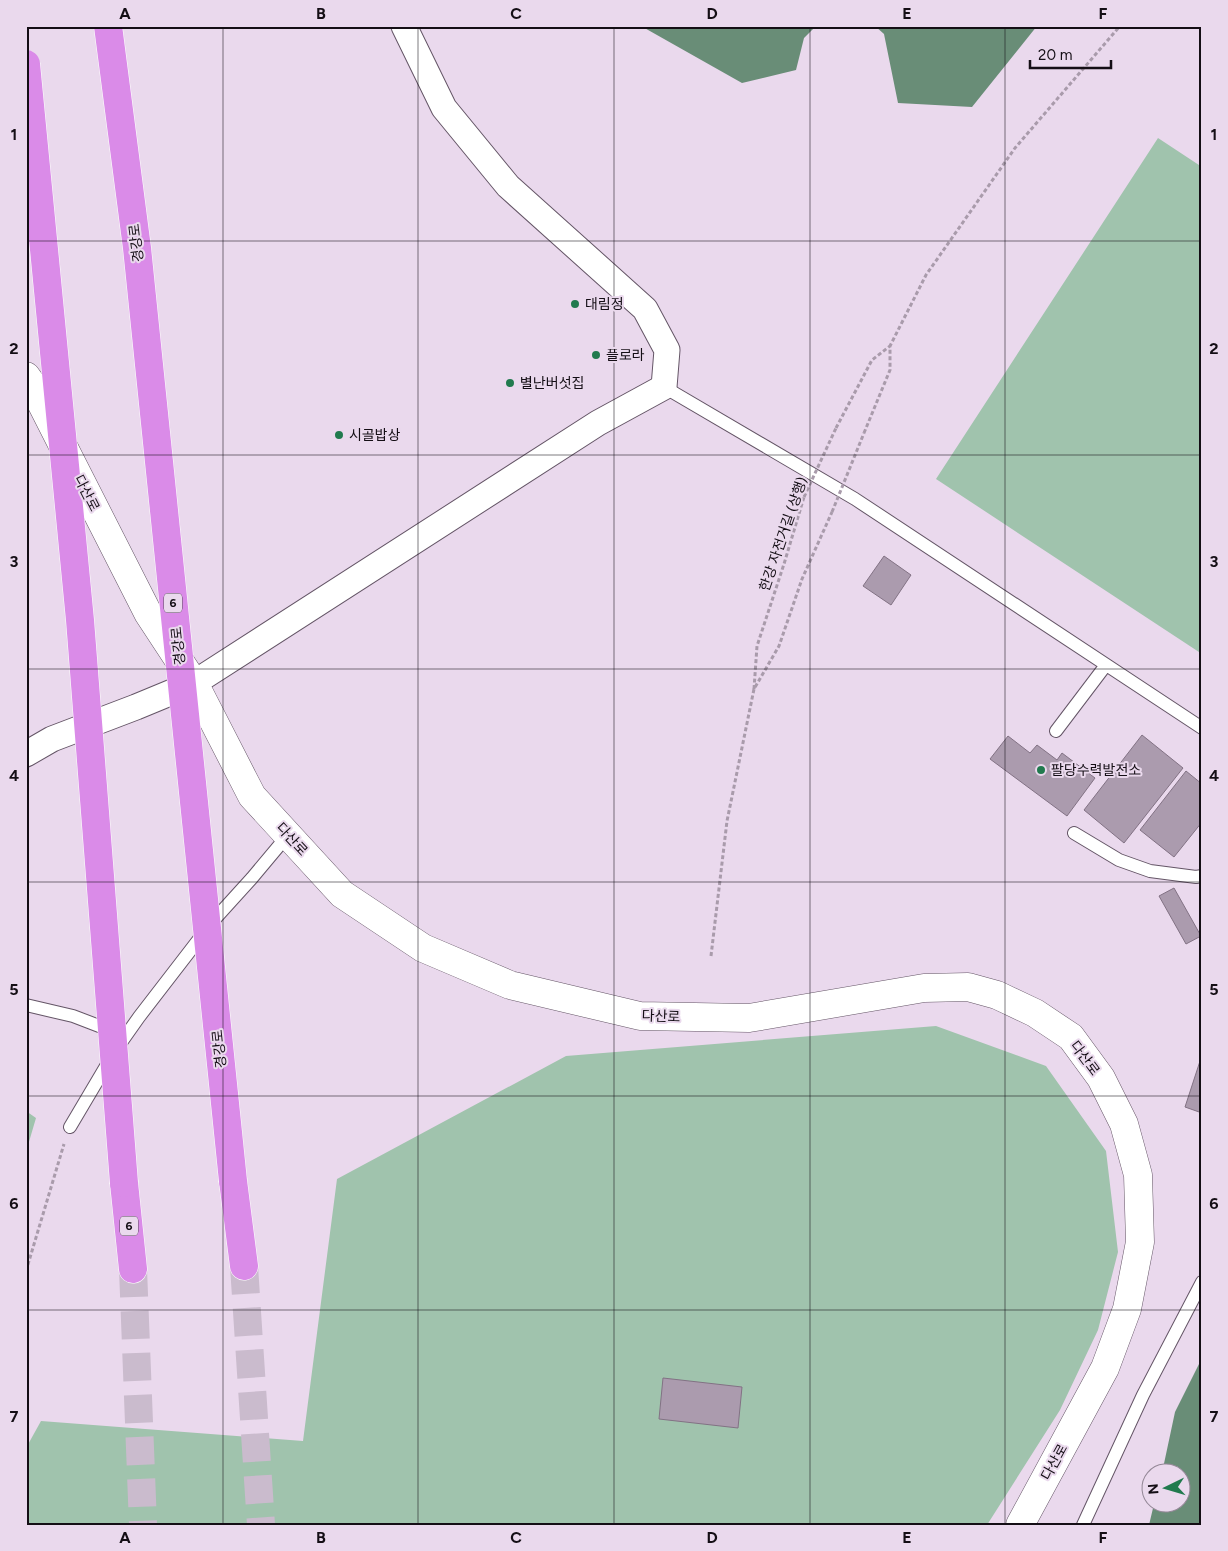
<svg xmlns="http://www.w3.org/2000/svg" width="1228" height="1551" font-family="Figtree,'Noto Sans KR',sans-serif">
<style>
.green{fill:#a0c3ad}
.water{fill:#698d77}
.building{fill:#ab9bae;stroke:#827284}
.lines{fill:none;stroke-linecap:round;stroke-linejoin:round}
.highway-tunnel{stroke:#cabbcd;stroke-width:28;stroke-dasharray:28 14;stroke-linecap:butt}
.lane-casing{stroke:#645566;stroke-width:14}
.street-casing{stroke:#645566;stroke-width:27}
.secondary-casing{stroke:#645566;stroke-width:29}
.highway-casing{stroke:#fff;stroke-width:29}
.path{stroke:#a99bab;stroke-width:3;stroke-dasharray:4 2.5;stroke-linecap:butt}
.lane{stroke:#fff;stroke-width:12}
.street{stroke:#fff;stroke-width:25}
.secondary{stroke:#fff;stroke-width:28}
.highway{stroke:#da8be8;stroke-width:28}
.highway-bridge-casing{stroke:#fff;stroke-width:29;stroke-linecap:butt}
.path-bridge{stroke:#a99bab;stroke-width:3;stroke-dasharray:4 2.5;stroke-linecap:butt}
.highway-bridge{stroke:#da8be8;stroke-width:28}
.grid{fill:none;stroke:#140e15;stroke-width:1;stroke-opacity:0.55}
.poi-dot{fill:#217a4e;stroke:#ead9ed;stroke-width:2}
.labels{text-anchor:middle;stroke-width:4;stroke-linejoin:round;paint-order:stroke}
.shield{fill:#ead9ed;stroke:#544b56;stroke-width:1}
.shield-label{font-size:12px;font-weight:bold;fill:#140e15}
.street-label{font-size:14px;fill:#140e15;stroke:#ead9ed}
.poi-label{font-size:14px;fill:#140e15;stroke:#ead9ed;text-anchor:start}
.neatline{fill:none;stroke:#140e15;stroke-width:2}
.grid-label{font-size:16px;text-anchor:middle;font-weight:bold;fill:#140e15}
</style>
<rect width="100%" height="100%" fill="#ead9ed"/>
<path class="green" d="M 1158,138 L 1202,167 L 1202,654 L 936,479 Z
M 936,1026 L 1046,1066 L 1106,1151 L 1118,1252 L 1098,1330 L 1060,1410 L 987,1525 L 26,1525 L 26,1448 L 41,1421 L 303,1441 L 337,1179 L 566,1056 Z
M 26,1111 L 36,1118 L 26,1152 Z"/>
<path class="water" d="M 641,26 L 816,26 L 804,38 L 796,70 L 742,83 Z
M 875,26 L 1037,26 L 972,107 L 898,103 L 884,34 Z
M 1202,1358 L 1202,1525 L 1149,1525 L 1154,1504 L 1180,1504 L 1180,1474 L 1162,1473 L 1175,1412 Z"/>
<path class="building" d="M 884,556 L 911,575 L 891,605 L 863,586 Z
M 1142,735 L 1183,768 L 1124,843 L 1084,810 Z
M 1008,736 L 1030,753 L 1037,745 L 1057,760 L 1062,753 L 1095,778 L 1067,816 L 990,759 Z
M 1186,771 L 1202,784 L 1202,822 L 1174,857 L 1140,830 Z
M 1174,888 L 1201,936 L 1186,944 L 1159,896 Z
M 1202,1055 L 1202,1113 L 1185,1107 Z
M 663,1378 L 742,1387 L 738,1428 L 659,1419 Z"/>
<g class="lines">
<path class="highway-tunnel" d="M 244,1266 L 261,1525
M 133,1269 L 143,1525"/>
<defs>
<path id="lane" d="M 664,387 L 855,499 L 1202,728
M 1056,731 L 1106,665
M 1074,833 L 1119,860 L 1150,871 L 1196,877 L 1202,876
M 26,1005 L 73,1016 L 112,1031
M 70,1127 L 115,1051 L 139,1017 L 213,921 L 252,878 L 288,835
M 1083,1525 L 1143,1395 L 1202,1282"/>
<path id="street" d="M 26,754 L 52,739 L 136,707 L 194,683 L 598,423 L 664,387 L 667,350 L 645,309 L 508,186 L 444,108 L 404,26"/>
<path id="secondary" d="M 26,376 L 31,383 L 148,613 L 194,683 L 252,796 L 342,894 L 423,948 L 510,985 L 640,1016 L 749,1018 L 924,988 L 968,987 L 997,995 L 1035,1013 L 1071,1037 L 1101,1078 L 1124,1124 L 1138,1175 L 1140,1242 L 1127,1309 L 1105,1368 L 1020,1525"/>
<path id="highway" d="M 233,1181 L 244,1266
M 124,1183 L 133,1269"/>
</defs>
<use href="#lane" class="lane-casing"/>
<use href="#street" class="street-casing"/>
<use href="#secondary" class="secondary-casing"/>
<use href="#highway" class="highway-casing"/>
<path class="path" d="M 836,428 L 872,360 L 890,346
M 864,433 L 890,370 L 890,346 L 926,275 L 1015,148 L 1120,26
M 754,689 L 757,646 L 784,564 L 804,497
M 711,956 L 727,821 L 754,689 L 779,646 L 802,579 L 832,512
M 26,1271 L 64,1144"/>
<use href="#lane" class="lane"/>
<use href="#street" class="street"/>
<use href="#secondary" class="secondary"/>
<use href="#highway" class="highway"/>
<defs>
<path id="highway-bridge" d="M 108,26 L 137,248 L 233,1181
M 26,64 L 80,620 L 124,1183"/>
</defs>
<use href="#highway-bridge" class="highway-bridge-casing"/>
<path class="path-bridge" d="M 804,497 L 836,428
M 832,512 L 864,433"/>
<use href="#highway-bridge" class="highway-bridge"/>
</g>
<path class="grid" d="M 223,26 L 223,1525M 418,26 L 418,1525M 614,26 L 614,1525M 810,26 L 810,1525M 1005,26 L 1005,1525M 26,241 L 1202,241M 26,455 L 1202,455M 26,669 L 1202,669M 26,882 L 1202,882M 26,1096 L 1202,1096M 26,1310 L 1202,1310"/>
<g class="poi-dot">
<circle cx="575" cy="304" r="5"/>
<circle cx="596" cy="355" r="5"/>
<circle cx="510" cy="383" r="5"/>
<circle cx="339" cy="435" r="5"/>
<circle cx="1041" cy="770" r="5"/>
</g>
<g class="labels">
<g class="shield">
<rect x="164" y="593.5" width="18" height="19" rx="4"/>
<rect x="120" y="1216.5" width="18" height="19" rx="4"/>
</g>
<g class="shield-label">
<text x="173" y="607">6</text>
<text x="129" y="1230">6</text>
</g>
<g class="street-label">
<text transform="translate(136 243) rotate(-97)" y="5">경강로</text>
<text transform="translate(87 493) rotate(63)" y="5">다산로</text>
<text transform="translate(783 534) rotate(-71)" y="5">한강 자전거길 (상행)</text>
<text transform="translate(178 646) rotate(-96)" y="5">경강로</text>
<text transform="translate(292 839) rotate(47)" y="5">다산로</text>
<text transform="translate(661 1016) rotate(2)" y="5">다산로</text>
<text transform="translate(219 1049) rotate(-96)" y="5">경강로</text>
<text transform="translate(1085 1058) rotate(53)" y="5">다산로</text>
<text transform="translate(1054 1462) rotate(-61)" y="5">다산로</text>
</g>
<g class="poi-label">
<text x="585" y="309">대림정</text>
<text x="606" y="360">플로라</text>
<text x="520" y="388">별난버섯집</text>
<text x="349" y="440">시골밥상</text>
<text x="1051" y="775">팔당수력발전소</text>
</g>
</g>
<rect width="1228" height="1551" fill="none" stroke="#ead9ed" stroke-width="55"/>
<g transform="translate(1166 1488) rotate(265)"><circle r="24" fill="#ead9ed" stroke="#948897"/>
<path d="M0-4L9 19L0 12L-9 19Z" fill="#217a4e"/>
<text y="-8" font-size="14" font-weight="bold" text-anchor="middle" fill="#140e15">N</text>
</g>
<path d="M1030 60v8h81v-8" fill="none" stroke="#140e15" stroke-width="2.5"/>
<text x="1038" y="60" font-size="15" fill="#140e15" stroke="#ead9ed" stroke-width="4" paint-order="stroke">20 m</text>
<rect x="28" y="28" width="1172" height="1496" class="neatline"/>
<g class="grid-label">
<text x="125" y="19">A</text>
<text x="321" y="19">B</text>
<text x="516" y="19">C</text>
<text x="712" y="19">D</text>
<text x="907" y="19">E</text>
<text x="1103" y="19">F</text>
<text x="14" y="140">1</text>
<text x="1214" y="140">1</text>
<text x="14" y="354">2</text>
<text x="1214" y="354">2</text>
<text x="14" y="567">3</text>
<text x="1214" y="567">3</text>
<text x="14" y="781">4</text>
<text x="1214" y="781">4</text>
<text x="14" y="995">5</text>
<text x="1214" y="995">5</text>
<text x="14" y="1209">6</text>
<text x="1214" y="1209">6</text>
<text x="14" y="1422">7</text>
<text x="1214" y="1422">7</text>
<text x="125" y="1543">A</text>
<text x="321" y="1543">B</text>
<text x="516" y="1543">C</text>
<text x="712" y="1543">D</text>
<text x="907" y="1543">E</text>
<text x="1103" y="1543">F</text>
</g>
</svg>
